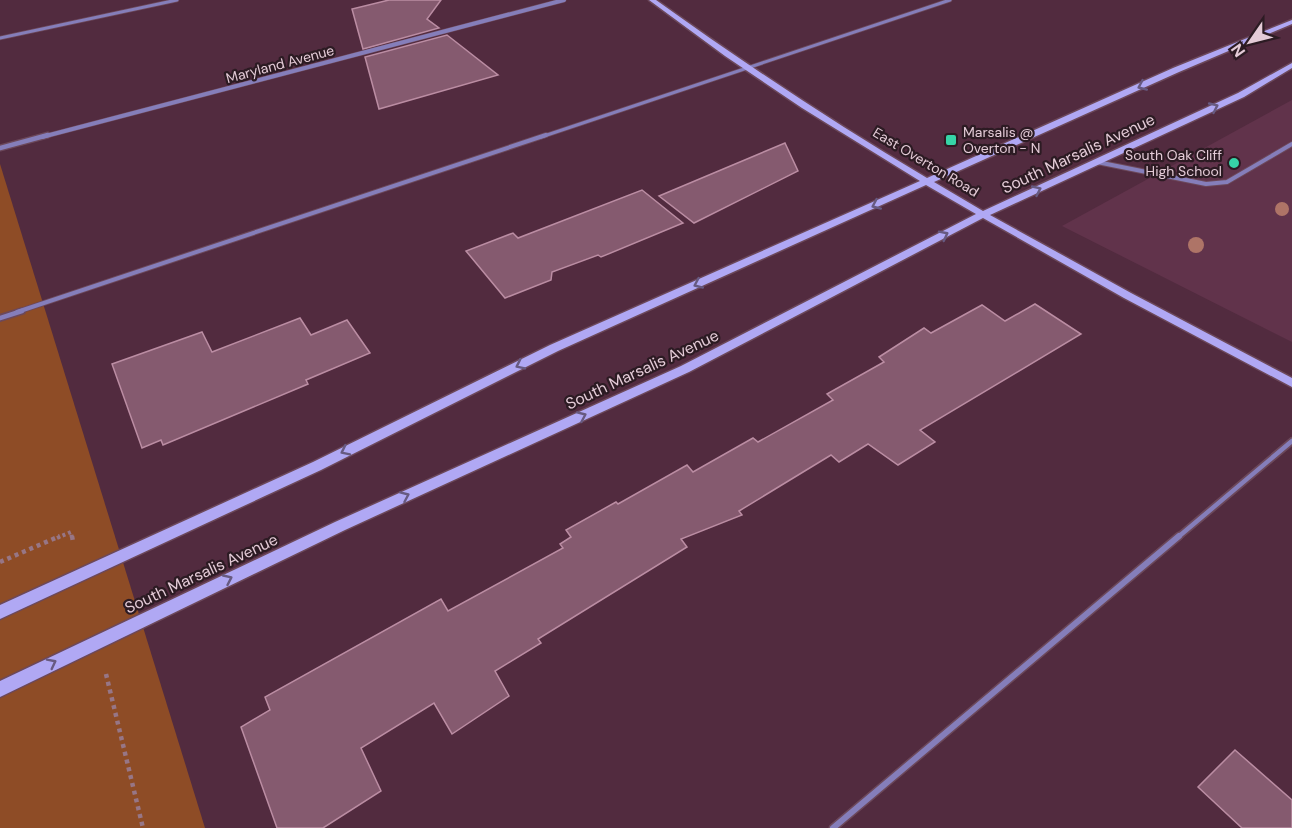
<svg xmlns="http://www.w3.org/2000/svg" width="1292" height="828" font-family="'DM Sans',sans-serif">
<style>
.built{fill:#61334b}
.green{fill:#8e4c26}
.building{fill:#855a6f;stroke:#bb8da3;stroke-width:1.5}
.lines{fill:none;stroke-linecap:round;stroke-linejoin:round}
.lane-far3-casing{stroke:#6c485a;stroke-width:4.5}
.lane-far2-casing{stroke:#6c485a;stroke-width:6}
.lane-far1-casing{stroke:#6c485a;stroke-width:8}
.lane-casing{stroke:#6c485a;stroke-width:9}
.street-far1-casing{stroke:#6c485a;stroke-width:5}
.street-casing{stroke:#6c485a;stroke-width:7}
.secondary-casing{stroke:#6c485a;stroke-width:3}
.path-far1{stroke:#977686;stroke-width:4;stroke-dasharray:3 3;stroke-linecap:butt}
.path{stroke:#977686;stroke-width:4.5;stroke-dasharray:4 4;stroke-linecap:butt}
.lane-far3{stroke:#857eba;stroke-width:3}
.lane-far2{stroke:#857eba;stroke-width:4}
.lane-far1{stroke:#857eba;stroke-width:4.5}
.lane{stroke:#857eba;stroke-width:6}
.street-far1{stroke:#857eba;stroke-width:4}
.street{stroke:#857eba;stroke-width:4.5}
.secondary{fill:#b0a8f4;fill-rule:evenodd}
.tree{fill:#ae7467}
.oneway{stroke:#675a81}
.poi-dot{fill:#36d4a7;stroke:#2c1b23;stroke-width:2}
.labels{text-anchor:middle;stroke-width:4.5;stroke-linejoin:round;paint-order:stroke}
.far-street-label{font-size:14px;fill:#e4cbd7;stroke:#2c1b23}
.far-poi-label{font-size:14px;fill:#e4cbd7;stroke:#2c1b23;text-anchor:start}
.street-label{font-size:16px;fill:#e4cbd7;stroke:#2c1b23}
</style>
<rect width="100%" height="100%" fill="#522b3f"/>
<path class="built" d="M 1292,100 L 1292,342 L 1062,226 Z"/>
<path class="green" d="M 0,164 L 205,828 L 0,828 Z"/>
<path class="building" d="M 389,0 L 441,0 L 427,19 L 439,28 L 363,49 L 352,9 Z
M 447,35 L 498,75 L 379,109 L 365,57 Z
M 785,143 L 798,171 L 694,223 L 659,196 Z
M 642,190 L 683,223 L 601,257 L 598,255 L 552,272 L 551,280 L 505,298 L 466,251 L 513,233 L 518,238 Z
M 1035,304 L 1081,334 L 920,430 L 935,442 L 898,465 L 868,444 L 839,462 L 831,455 L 739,511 L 742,515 L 681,539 L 687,547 L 538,639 L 541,643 L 495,671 L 509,696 L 452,734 L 434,703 L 361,748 L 381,791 L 323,828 L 277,828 L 241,727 L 270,710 L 265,697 L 441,599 L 448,611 L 563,548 L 560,544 L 571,537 L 566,530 L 616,502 L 618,504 L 687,465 L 693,472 L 753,438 L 758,442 L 833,400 L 827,394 L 884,362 L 879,357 L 924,328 L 931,333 L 982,305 L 1005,321 Z
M 300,318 L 311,335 L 347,320 L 370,353 L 306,380 L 308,384 L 163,445 L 161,440 L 142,448 L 112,364 L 202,332 L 212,352 Z
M 1235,750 L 1292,800 L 1292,828 L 1242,828 L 1198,787 Z"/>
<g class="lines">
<defs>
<path id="lane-far3" d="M 0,38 L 177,0
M 541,137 L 950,0"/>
<path id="lane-far2" d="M 1097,162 L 1206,184 L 1227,182 L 1292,144
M 17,312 L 546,135"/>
<path id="lane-far1" d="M 0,318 L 22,311
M 1177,538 L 1292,441"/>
<path id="lane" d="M 833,828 L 1179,536"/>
<path id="street-far1" d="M 42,137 L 564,0"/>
<path id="street" d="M 0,148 L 48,135"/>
<path id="secondary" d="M 649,0 L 656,0 C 744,63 834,123 927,178 L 1173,68 L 1292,20 L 1292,24 L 1179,72 L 934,182 L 983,211 L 1238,93 L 1292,63 L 1292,68 L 1244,97 L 990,215 L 1131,293 L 1292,378 L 1292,387 L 1124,298 L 983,218 L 689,372 L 345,530 L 0,697 L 0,681 L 335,522 L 681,366 L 976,214 L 926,185 L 558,351 L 321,470 L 0,619 L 0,605 L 313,462 L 550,345 L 920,181 L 802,108 L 725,56 Z"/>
</defs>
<use href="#lane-far3" class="lane-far3-casing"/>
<use href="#lane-far2" class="lane-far2-casing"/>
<use href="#lane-far1" class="lane-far1-casing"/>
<use href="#lane" class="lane-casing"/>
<use href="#street-far1" class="street-far1-casing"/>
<use href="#street" class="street-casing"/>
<use href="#secondary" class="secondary-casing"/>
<path class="path-far1" d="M 57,538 L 71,532 L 72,538"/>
<path class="path" d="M 72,536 L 73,542
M 0,562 L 60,536
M 106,674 L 143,828"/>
<use href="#lane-far3" class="lane-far3"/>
<use href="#lane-far2" class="lane-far2"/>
<use href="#lane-far1" class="lane-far1"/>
<use href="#lane" class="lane"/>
<use href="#street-far1" class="street-far1"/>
<use href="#street" class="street"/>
<use href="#secondary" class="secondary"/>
</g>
<g class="tree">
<circle cx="1282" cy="209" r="7"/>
<circle cx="1196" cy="245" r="8"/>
</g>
<defs><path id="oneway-chevron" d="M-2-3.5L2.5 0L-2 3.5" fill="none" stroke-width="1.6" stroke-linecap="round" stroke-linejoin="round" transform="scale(1.5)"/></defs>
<g class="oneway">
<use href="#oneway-chevron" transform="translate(1142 86) rotate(156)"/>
<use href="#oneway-chevron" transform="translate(1214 107) rotate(-25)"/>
<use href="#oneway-chevron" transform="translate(1037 190) rotate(-25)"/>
<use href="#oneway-chevron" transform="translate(876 205) rotate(156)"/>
<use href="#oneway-chevron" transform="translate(944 235) rotate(-27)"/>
<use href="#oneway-chevron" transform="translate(698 284) rotate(156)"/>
<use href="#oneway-chevron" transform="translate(520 365) rotate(154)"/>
<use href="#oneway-chevron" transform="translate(582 416) rotate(-24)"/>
<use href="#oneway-chevron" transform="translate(345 451) rotate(154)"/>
<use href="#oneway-chevron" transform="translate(405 496) rotate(-24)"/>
<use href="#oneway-chevron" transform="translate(228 579) rotate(-25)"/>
<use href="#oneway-chevron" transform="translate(52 663) rotate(-27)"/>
</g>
<g class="poi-dot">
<rect x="945" y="134" width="12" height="12" rx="3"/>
<circle cx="1234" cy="163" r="6"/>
</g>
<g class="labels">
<g class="far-street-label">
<text transform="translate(280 64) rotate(-15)" y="5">Maryland Avenue</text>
<text transform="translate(926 162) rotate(31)" y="5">East Overton Road</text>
</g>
<g class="far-poi-label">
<text x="963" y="137">Marsalis @<tspan x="963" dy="16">Overton - N</tspan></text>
<text x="1222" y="160" text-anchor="end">South Oak Cliff<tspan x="1222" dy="16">High School</tspan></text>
</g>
<g class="street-label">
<text transform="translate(1078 153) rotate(-25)" y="6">South Marsalis Avenue</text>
<text transform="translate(642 369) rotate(-25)" y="6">South Marsalis Avenue</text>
<text transform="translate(201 573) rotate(-25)" y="6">South Marsalis Avenue</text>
</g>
</g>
<g transform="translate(1250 42) rotate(235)" stroke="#2c1b23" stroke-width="4.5" paint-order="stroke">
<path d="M0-4.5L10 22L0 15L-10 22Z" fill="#e4cbd7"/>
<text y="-9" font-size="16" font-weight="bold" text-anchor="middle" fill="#e4cbd7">N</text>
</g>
</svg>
